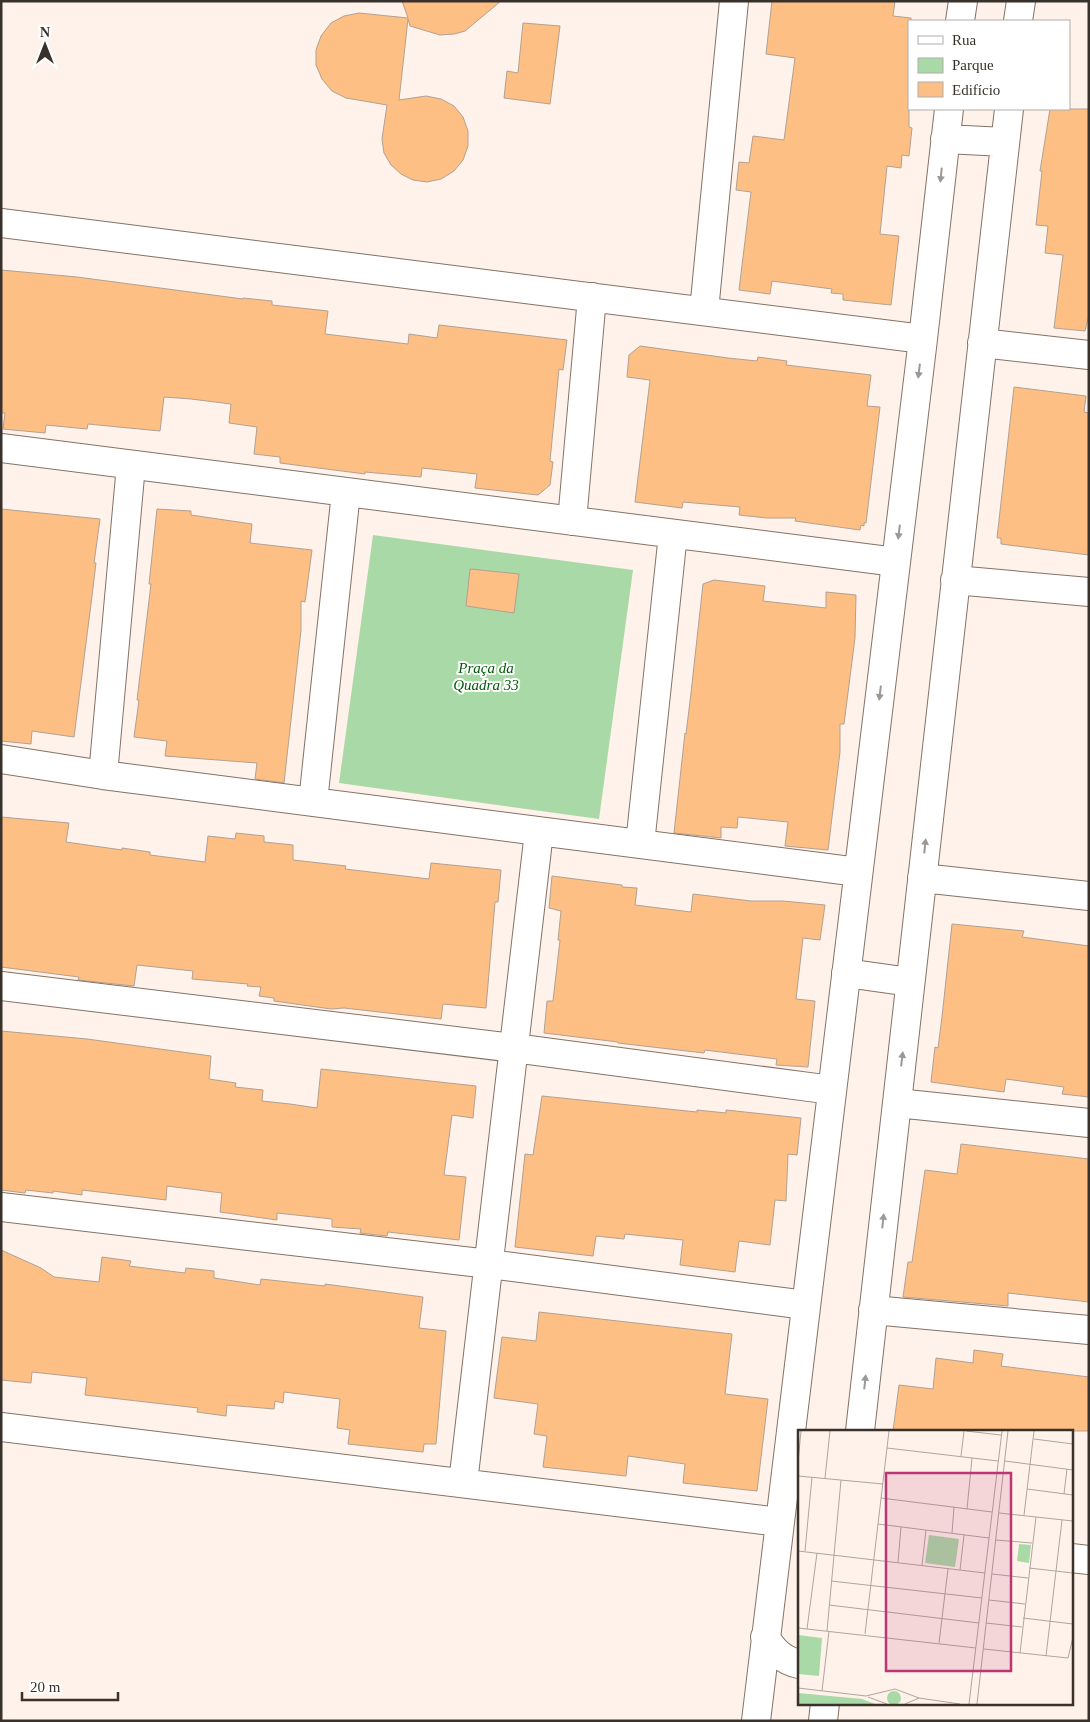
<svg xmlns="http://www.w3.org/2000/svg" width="1090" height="1722" font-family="Georgia,serif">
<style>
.green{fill:#a9d9a6}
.building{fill:#febf84;stroke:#b2a192}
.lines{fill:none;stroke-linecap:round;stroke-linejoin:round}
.minor-casing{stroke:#847266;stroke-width:30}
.minor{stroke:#fff;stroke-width:28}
.oneway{fill:#9c9896}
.labels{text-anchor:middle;stroke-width:4;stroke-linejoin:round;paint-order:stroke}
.park-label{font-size:15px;font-style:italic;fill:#005a08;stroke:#fff}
.inset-road{fill:none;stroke:#b0a59e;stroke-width:1}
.view{fill:#bc3575;fill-opacity:0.15;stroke:#bc3575;stroke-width:2.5}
.inset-edge{fill:none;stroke:#39322c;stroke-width:2.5}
</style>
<rect width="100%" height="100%" fill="#fff2ea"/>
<path class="green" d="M 373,535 L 633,570 L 599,819 L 339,783 Z"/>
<path class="building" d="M 402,1 L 501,1 L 465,31 L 454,34 L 440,35 L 410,26 L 408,19 L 399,100 L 426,96 L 441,99 L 454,106 L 463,117 L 468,131 L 468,146 L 463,160 L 454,171 L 441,179 L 427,182 L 413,180 L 401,174 L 391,165 L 384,153 L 382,139 L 387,105 L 346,98 L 332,91 L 322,79 L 316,65 L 316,50 L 321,36 L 331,23 L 344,16 L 359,13 L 408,18 Z
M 772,1 L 895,1 L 893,16 L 911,18 L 911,21 L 909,21 L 909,127 L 912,128 L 909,156 L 902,155 L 901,168 L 887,166 L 880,234 L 899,236 L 891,305 L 843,300 L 843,294 L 831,293 L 832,289 L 772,281 L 770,294 L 739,290 L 751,192 L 736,190 L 739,162 L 749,163 L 753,136 L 784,140 L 795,58 L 766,54 Z
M 523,23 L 560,26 L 550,104 L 504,98 L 507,71 L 518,73 Z
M 1050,109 L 1089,109 L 1089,315 L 1085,331 L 1054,328 L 1063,255 L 1045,253 L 1048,226 L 1036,225 L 1042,171 L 1040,171 Z
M 1,270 L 77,277 L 243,299 L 243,298 L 272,301 L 272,305 L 328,311 L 325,334 L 408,344 L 409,334 L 437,338 L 439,325 L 567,340 L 563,370 L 559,369 L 550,461 L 553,462 L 550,485 L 538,495 L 475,488 L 477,474 L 422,468 L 421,477 L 365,472 L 365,474 L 280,463 L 280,457 L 254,454 L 257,427 L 229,423 L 231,404 L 191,399 L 164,397 L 160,431 L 88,424 L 87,429 L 46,425 L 45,433 L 3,429 L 5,413 L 1,413 Z
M 640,346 L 728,358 L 757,361 L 758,357 L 787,361 L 786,365 L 871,375 L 867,406 L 880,407 L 866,523 L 864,523 L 864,526 L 861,525 L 860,530 L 795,521 L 796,518 L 767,518 L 739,515 L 740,507 L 683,502 L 682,508 L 635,502 L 650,380 L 627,377 L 629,355 Z
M 1014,387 L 1086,396 L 1084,412 L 1089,413 L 1089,555 L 1001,544 L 1001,538 L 997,538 Z
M 1,509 L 100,519 L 94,563 L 96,563 L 92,596 L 74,737 L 32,731 L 31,744 L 1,741 Z
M 157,509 L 191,511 L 191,515 L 252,524 L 250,543 L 312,550 L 305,602 L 301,601 L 301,630 L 284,783 L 255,779 L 257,763 L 165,756 L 167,741 L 134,737 L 139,700 L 137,700 L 151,584 L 149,584 Z
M 470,569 L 519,574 L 514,613 L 466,606 Z
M 714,580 L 765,586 L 763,601 L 826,608 L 826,592 L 856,595 L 855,638 L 844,724 L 840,724 L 840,752 L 828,850 L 785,846 L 788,822 L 738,817 L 737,828 L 721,827 L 721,838 L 674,833 L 685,733 L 686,734 L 691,693 L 703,584 Z
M 1,817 L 69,823 L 66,842 L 122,850 L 122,848 L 150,852 L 150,855 L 205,862 L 208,836 L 235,839 L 236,833 L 264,836 L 264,842 L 293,845 L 293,860 L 346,866 L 345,869 L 429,879 L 431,863 L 501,870 L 498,902 L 495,902 L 486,1008 L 443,1004 L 441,1019 L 344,1008 L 331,1009 L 274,1001 L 274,998 L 259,996 L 261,987 L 247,986 L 248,984 L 192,979 L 193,971 L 137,965 L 134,986 L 78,980 L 79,977 L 1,967 Z
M 552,876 L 622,885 L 622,887 L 637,888 L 635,905 L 691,912 L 693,894 L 751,901 L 783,901 L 825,905 L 820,940 L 803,938 L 796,999 L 815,1001 L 808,1067 L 776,1065 L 777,1059 L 705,1050 L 704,1053 L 618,1043 L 618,1042 L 544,1033 L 547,1001 L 553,1001 L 560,940 L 558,940 L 561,911 L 549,908 Z
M 952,924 L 1024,931 L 1022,937 L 1089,946 L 1089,1097 L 1062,1094 L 1064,1087 L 1006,1079 L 1004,1092 L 931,1082 L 935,1047 L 938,1048 L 942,1017 Z
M 1,1031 L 87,1039 L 211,1056 L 209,1079 L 236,1083 L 235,1087 L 263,1090 L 262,1101 L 290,1104 L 317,1108 L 321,1069 L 476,1086 L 473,1118 L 452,1115 L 444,1175 L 466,1177 L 459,1240 L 388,1232 L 387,1236 L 360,1233 L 361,1229 L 332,1227 L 332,1219 L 277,1213 L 277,1220 L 220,1212 L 222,1193 L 167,1186 L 166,1200 L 82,1190 L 82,1195 L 53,1191 L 53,1193 L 26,1190 L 25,1193 L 1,1190 Z
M 542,1096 L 697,1112 L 697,1110 L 726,1113 L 726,1110 L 801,1118 L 797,1155 L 788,1154 L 786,1201 L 775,1200 L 770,1245 L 739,1241 L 735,1272 L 680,1265 L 683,1240 L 625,1234 L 624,1239 L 596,1236 L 593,1256 L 515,1247 L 525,1154 L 533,1155 Z
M 961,1144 L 1089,1159 L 1089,1302 L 1008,1293 L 1008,1306 L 903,1297 L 908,1262 L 912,1262 L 925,1170 L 957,1174 Z
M 1,1250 L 41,1268 L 54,1277 L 99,1282 L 102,1257 L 131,1261 L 129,1266 L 185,1273 L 186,1268 L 214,1271 L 214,1278 L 260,1285 L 261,1279 L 325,1286 L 325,1284 L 423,1297 L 419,1328 L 446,1331 L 436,1444 L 424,1444 L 423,1452 L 348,1444 L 350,1430 L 337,1428 L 340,1399 L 284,1392 L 283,1403 L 275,1401 L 274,1409 L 227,1405 L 226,1416 L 197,1412 L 198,1408 L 85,1395 L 87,1378 L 32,1372 L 31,1383 L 1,1380 Z
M 539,1312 L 732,1334 L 725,1394 L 768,1399 L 757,1491 L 683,1483 L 685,1464 L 628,1456 L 626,1476 L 543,1467 L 547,1436 L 534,1434 L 538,1404 L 494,1398 L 502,1337 L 536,1341 Z
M 974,1350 L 1003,1354 L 1001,1366 L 1089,1377 L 1089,1431 L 893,1431 L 899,1385 L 933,1389 L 936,1358 L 973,1363 Z"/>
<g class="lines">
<defs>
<path id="minor" d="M 960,21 L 963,1
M 1018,21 L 1021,1
M 945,139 L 1005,142
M 1,223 L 923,339
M 704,311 L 734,1
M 982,343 L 1089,355
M 1,448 L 896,562
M 572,521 L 592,297
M 955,580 L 1089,592
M 1,759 L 103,775 L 858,872
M 103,775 L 131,465
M 313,802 L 346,492
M 640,844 L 673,534
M 922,878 L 1089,896
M 846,973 L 910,982
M 1,986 L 514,1048 L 832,1090
M 897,1103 L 1089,1123
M 1,1207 L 489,1264 L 806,1305
M 873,1310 L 1089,1330
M 1,1427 L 780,1522
M 860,1431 L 1009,109
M 463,1483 L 539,832
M 1071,1558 L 1089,1560
M 765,1637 C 774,1651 782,1660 799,1664
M 756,1721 L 923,339 L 949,109
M 823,1721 L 825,1703"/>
</defs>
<use href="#minor" class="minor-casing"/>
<use href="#minor" class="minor"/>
</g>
<defs><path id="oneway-solid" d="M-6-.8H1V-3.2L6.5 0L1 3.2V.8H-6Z" transform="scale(1.25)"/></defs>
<g class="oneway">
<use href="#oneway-solid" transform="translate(941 175) rotate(96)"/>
<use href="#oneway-solid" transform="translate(919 371) rotate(97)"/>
<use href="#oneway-solid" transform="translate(899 532) rotate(97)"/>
<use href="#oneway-solid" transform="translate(880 693) rotate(97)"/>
<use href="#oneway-solid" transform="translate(925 846) rotate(-84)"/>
<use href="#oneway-solid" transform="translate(902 1059) rotate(-83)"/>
<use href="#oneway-solid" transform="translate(883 1221) rotate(-84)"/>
<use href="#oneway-solid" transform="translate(865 1382) rotate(-84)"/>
</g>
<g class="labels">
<g class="park-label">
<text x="486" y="673">Praça da<tspan x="486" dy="17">Quadra 33</tspan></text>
</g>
</g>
<g transform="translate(798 1430)">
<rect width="275" height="275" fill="#fff2ea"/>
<path d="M 131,105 L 161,109 L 157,137 L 127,133 ZM 221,114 L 233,115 L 231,133 L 219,131 ZM 0,205 L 24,208 L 21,246 L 0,244 ZM89 268a7 7 0 1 1 14 0a7 7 0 1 1-14 0ZM 0,263 L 64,269 L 77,274 L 0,274 Z" fill="#a9d9a6"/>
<path class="inset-road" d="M 168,1 L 203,5M 236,9 L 275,14M 89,18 L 200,31M 163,26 L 166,1M 207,31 L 275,40M 0,32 L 3,1M 0,46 L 85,54M 27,48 L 32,1M 229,59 L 275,65M 266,64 L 269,39M 83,68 L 194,82M 169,79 L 174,28M 201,83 L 275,91M 226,85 L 236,1M 80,94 L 191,108M 154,103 L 156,77M 198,110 L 234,113M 0,121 L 187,143M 7,121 L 14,47M 100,132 L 103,97M 124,135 L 128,100M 231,138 L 275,143M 162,140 L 166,105M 194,144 L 230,148M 33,151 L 184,168M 191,170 L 227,174M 31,175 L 181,193M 225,188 L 275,194M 188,193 L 224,197M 0,198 L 178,218M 9,199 L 19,123M 29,201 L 43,50M 67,204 L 91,1M 141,213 L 150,139M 186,219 L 270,228 L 275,207M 222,223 L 238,87M 248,226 L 264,90M 0,258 L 68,266 L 97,259 L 121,268 L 162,274M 24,261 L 31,201M 70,267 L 89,274M 107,274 L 121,268M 171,274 L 204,1M 179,274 L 210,1"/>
<path class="view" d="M 88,43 L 213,43 L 213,241 L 88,241 Z"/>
<rect width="275" height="275" class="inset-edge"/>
</g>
<rect width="1090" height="1722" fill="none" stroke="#39322c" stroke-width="5"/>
<rect x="908" y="20" width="162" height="90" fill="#ffffff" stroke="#b0adab"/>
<rect x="918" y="36" width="25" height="8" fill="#ffffff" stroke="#b0adab"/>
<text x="952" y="45" font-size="15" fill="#39322c">Rua</text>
<rect x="918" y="58" width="25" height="15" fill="#a9d9a6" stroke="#b0adab"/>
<text x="952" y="70" font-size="15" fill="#39322c">Parque</text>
<rect x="918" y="82" width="25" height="15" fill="#febf84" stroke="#b0adab"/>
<text x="952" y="95" font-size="15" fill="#39322c">Edifício</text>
<g transform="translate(45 45)" stroke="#ffffff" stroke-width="4" paint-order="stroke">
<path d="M0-4L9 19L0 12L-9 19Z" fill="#39322c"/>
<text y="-8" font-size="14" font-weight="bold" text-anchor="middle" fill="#39322c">N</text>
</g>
<path d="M22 1692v8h96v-8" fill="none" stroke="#39322c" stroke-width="2.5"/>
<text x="30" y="1692" font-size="15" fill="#39322c" stroke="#ffffff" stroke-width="4" paint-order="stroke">20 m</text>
</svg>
